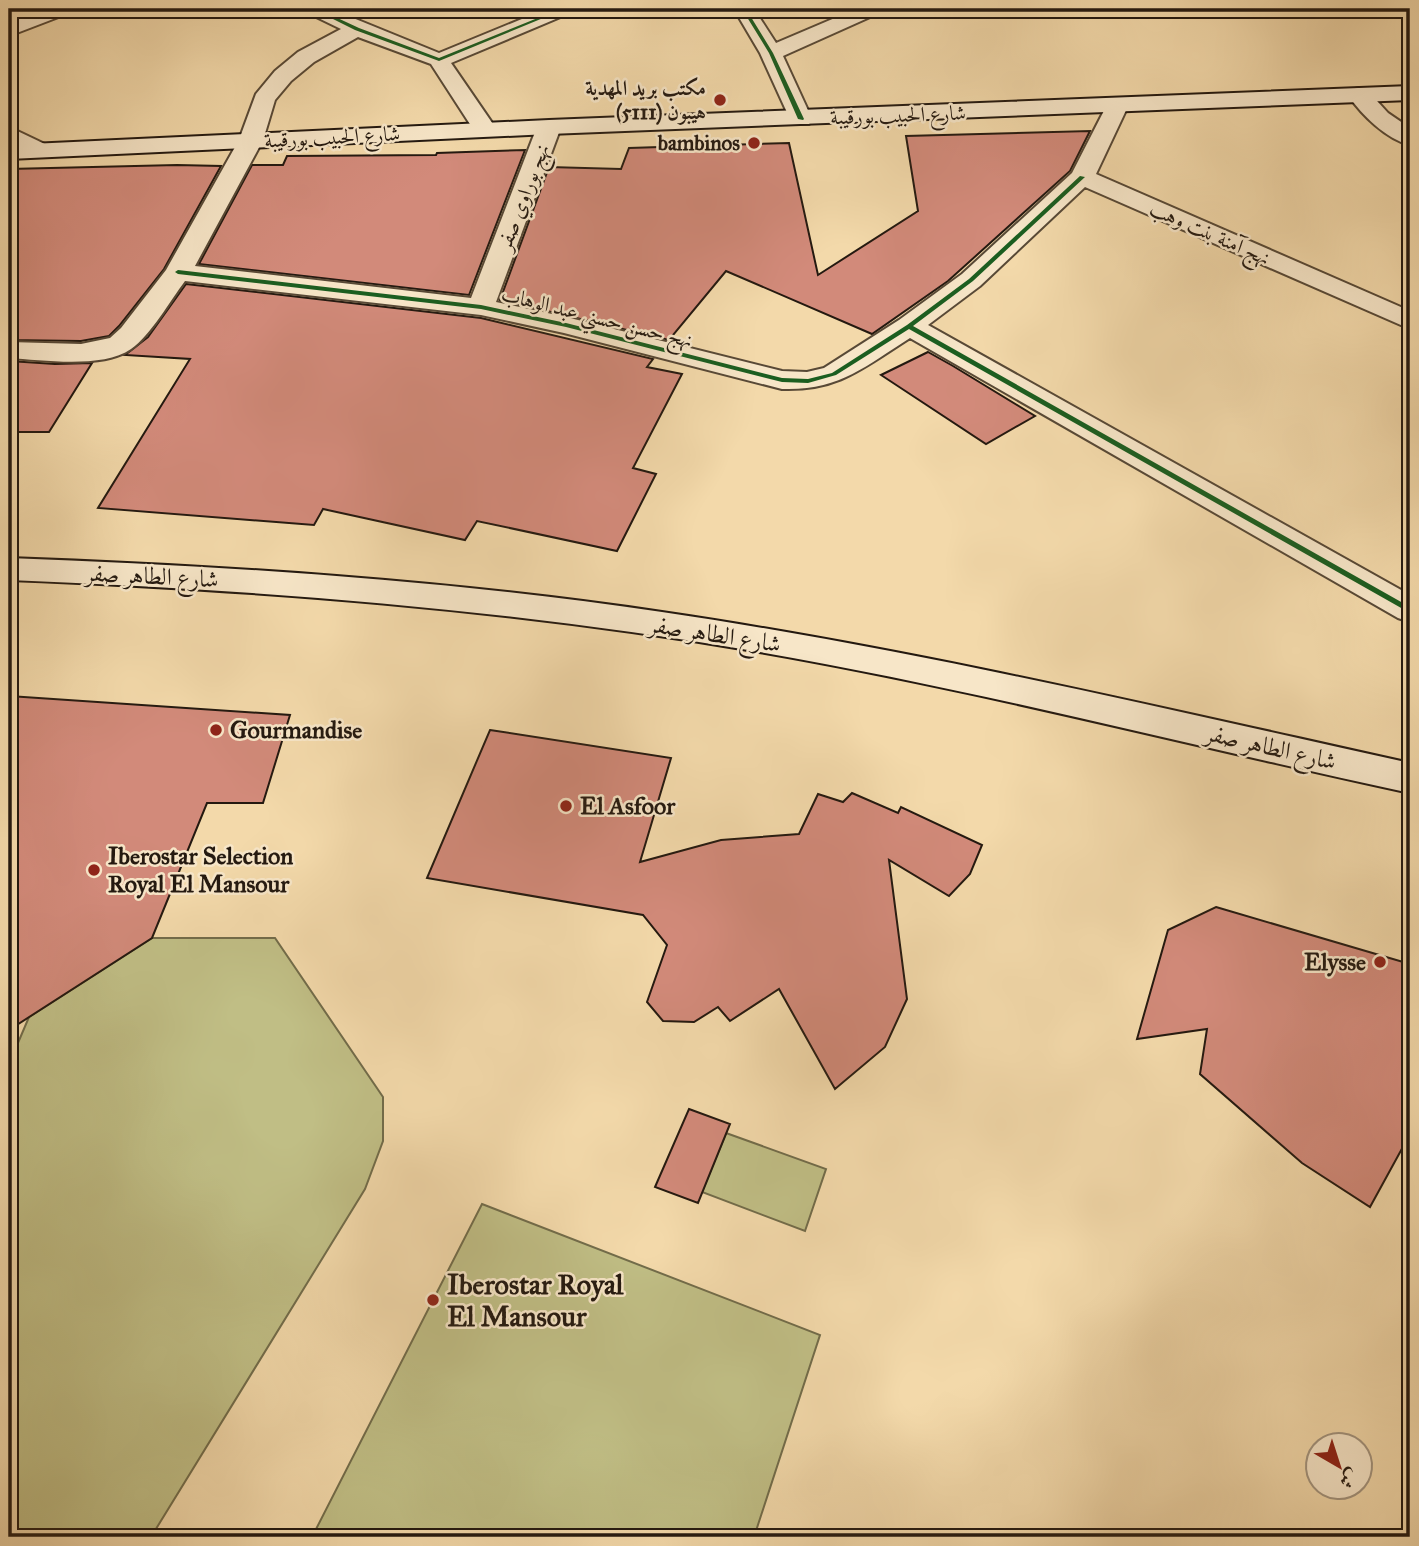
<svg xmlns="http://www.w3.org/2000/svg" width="1419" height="1546" font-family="'IM FELL Great Primer',Amiri,serif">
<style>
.green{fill:#c0be85;stroke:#726c4a;stroke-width:2}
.building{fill:#d28a7a;stroke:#241910;stroke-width:2}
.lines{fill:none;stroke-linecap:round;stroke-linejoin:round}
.minor-casing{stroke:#584936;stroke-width:4}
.secondary-casing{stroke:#241910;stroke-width:4}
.minor{fill:#f7e6c8;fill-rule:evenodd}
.secondary{fill:#f7e6c8;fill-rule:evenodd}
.cycleway-casing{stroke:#f7e6c8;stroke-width:4}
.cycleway{fill:#1b5e20;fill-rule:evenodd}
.poi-dot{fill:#8f2418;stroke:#f7e6c8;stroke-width:2.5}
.labels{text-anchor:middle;stroke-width:5;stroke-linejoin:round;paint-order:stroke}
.far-poi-label{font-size:21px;font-weight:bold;fill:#241910;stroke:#f7e6c8;text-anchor:end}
.far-street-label{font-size:21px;fill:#241910;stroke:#f7e6c8}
.street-label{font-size:24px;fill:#241910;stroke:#f7e6c8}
.poi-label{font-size:24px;font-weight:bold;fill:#241910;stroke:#f7e6c8;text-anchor:start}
.near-poi-label{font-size:28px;font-weight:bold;fill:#241910;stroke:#f7e6c8;text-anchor:start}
</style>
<rect width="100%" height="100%" fill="#f3d9aa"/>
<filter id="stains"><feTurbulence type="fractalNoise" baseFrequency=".00286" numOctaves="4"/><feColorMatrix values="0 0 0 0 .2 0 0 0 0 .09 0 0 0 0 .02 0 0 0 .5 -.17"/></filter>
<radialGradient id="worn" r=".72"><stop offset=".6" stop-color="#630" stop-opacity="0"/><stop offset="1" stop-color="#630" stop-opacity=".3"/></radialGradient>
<path class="green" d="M 152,938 L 275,938 L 383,1097 L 383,1141 L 365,1189 L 151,1537 L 9,1537 L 9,1064 L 29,1017 Z
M 726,1133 L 826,1169 L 805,1231 L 702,1192 Z
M 482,1204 L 820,1335 L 754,1537 L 312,1537 Z"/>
<path class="building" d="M 1090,131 L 1070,171 L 948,281 L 872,334 L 726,271 L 669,340 L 500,300 L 549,167 L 621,169 L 629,148 L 789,143 L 818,275 L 918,211 L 906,136 Z
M 525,150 L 469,295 L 199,264 L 252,165 L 283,165 L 287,156 L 436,155 L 437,153 Z
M 177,165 L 221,166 L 164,269 L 119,326 L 109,336 L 81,341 L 9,340 L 9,169 Z
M 186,284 L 481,318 L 653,359 L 647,367 L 682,374 L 633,468 L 656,474 L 617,551 L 477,521 L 465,540 L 323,509 L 314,525 L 98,508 L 190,359 L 125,355 L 148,337 Z
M 928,352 L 953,366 L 1035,416 L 986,444 L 881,375 Z
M 9,361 L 55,364 L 92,363 L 49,432 L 9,432 Z
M 9,696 L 290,715 L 263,803 L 207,803 L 152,938 L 9,1030 Z
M 490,730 L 671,758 L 640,862 L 721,840 L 799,834 L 818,794 L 843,802 L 852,793 L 898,813 L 901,807 L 982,845 L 970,874 L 949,896 L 889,860 L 907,999 L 885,1047 L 835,1089 L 779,989 L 730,1021 L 718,1007 L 694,1022 L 663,1021 L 647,1002 L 667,945 L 643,915 L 427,878 Z
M 1216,907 L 1410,964 L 1410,1134 L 1370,1207 L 1302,1163 L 1200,1074 L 1207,1029 L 1137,1039 L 1168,930 Z
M 689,1109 L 730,1124 L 698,1203 L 655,1187 Z"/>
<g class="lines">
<defs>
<path id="minor" d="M 45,9 L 72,9 L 69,13 L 9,36 L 9,23 Z
M 305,9 L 331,9 L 439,53 L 546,9 L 573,9 L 570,13 L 451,63 L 497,130 L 493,135 L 477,135 L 431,64 L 358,37 L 314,62 L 291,81 L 275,100 L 263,140 L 195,266 L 471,298 L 537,127 L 541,122 L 557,122 L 561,127 L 496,302 L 566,317 L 782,371 L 807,372 L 824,368 L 899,320 L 962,274 L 1072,173 L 1109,101 L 1125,101 L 1128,106 L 1096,174 L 1410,311 L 1410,329 L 1085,187 L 980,286 L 928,325 L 1410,595 L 1410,622 L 1398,618 L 910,338 C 864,367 839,391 782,389 L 564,333 L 481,315 L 185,281 C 170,301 151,335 131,349 C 102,369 43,360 9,358 L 9,342 L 81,344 L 110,338 L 121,328 L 166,270 L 239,140 L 256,94 L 275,71 L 298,52 L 341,29 L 308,13 Z
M 734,9 L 754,9 L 776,43 L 856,9 L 882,9 L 879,13 L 783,56 L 812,119 L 809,124 L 793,124 L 790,119 L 760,53 Z
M 1359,88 L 1367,90 L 1388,113 L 1410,128 L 1410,145 C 1386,139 1362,115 1348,95 L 1351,90 Z
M 9,127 L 51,147 L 55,152 L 51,157 L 35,157 L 9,143 Z"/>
<path id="secondary" d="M 1410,86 L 1410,100 L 549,134 L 9,159 L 9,145 L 549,120 Z
M 9,558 C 228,566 446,580 662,612 C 914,649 1162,708 1410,763 L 1410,793 C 1191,746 975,689 754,651 C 508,609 259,590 9,580 Z"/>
</defs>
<use href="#minor" class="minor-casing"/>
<use href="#secondary" class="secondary-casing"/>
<use href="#minor" class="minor"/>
<use href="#secondary" class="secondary"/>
<defs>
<path id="cycleway" d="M 313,9 L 318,9 L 359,28 L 439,58 L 560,9 L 565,9 L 439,61 L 355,30 Z
M 742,9 L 746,9 L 773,53 L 804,119 L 803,120 L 798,119 L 769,53 Z
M 1080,176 L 1085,177 L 973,281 L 913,326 L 1410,607 L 1410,613 L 909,329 L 836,375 L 808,383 L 782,382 L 566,327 L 481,309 L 178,274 L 175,272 L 178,270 L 481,305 L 566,323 L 782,378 L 808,379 L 832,373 L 907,325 L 969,279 Z"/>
</defs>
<use href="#cycleway" class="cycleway-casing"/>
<use href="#cycleway" class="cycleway"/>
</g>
<g class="poi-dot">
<circle cx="720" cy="100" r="7"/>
<circle cx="754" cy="143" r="7"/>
<circle cx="216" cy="730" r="7"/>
<circle cx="566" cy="806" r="7"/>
<circle cx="94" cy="870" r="7"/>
<circle cx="1380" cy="962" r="7"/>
<circle cx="433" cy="1300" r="7"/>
</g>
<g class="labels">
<g class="far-poi-label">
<text x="706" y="95">مكتب بريد المهدية<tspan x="706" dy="24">هيبون (5111)</tspan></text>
<text x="740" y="150">bambinos</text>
</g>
<g class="far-street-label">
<text transform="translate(898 115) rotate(-2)" y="7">شارع الحبيب بورقيبة</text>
<text transform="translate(332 137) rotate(-3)" y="7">شارع الحبيب بورقيبة</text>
<text transform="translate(523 197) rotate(-69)" y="7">نهج بوراوي صفر</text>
<text transform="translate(1210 233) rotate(24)" y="7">نهج آمنة بنت وهب</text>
<text transform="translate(597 317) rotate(14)" y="7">نهج حسن حسني عبد الوهاب</text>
</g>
<g class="street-label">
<text transform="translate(152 576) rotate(3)" y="8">شارع الطاهر صفر</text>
<text transform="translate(715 634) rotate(9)" y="8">شارع الطاهر صفر</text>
<text transform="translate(1271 747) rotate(13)" y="8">شارع الطاهر صفر</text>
</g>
<g class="poi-label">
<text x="230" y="738">Gourmandise</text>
<text x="580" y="814">El Asfoor</text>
<text x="108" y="864">Iberostar Selection<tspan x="108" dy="28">Royal El Mansour</tspan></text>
<text x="1366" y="970" text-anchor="end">Elysse</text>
</g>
<g class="near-poi-label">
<text x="447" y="1294">Iberostar Royal<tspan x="447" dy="32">El Mansour</tspan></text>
</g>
</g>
<rect width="1419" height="1546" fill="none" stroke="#f3d9aa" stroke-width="35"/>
<rect x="10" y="10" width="1398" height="1525" fill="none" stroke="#241910" stroke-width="3.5"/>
<rect x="18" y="18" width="1384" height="1511" fill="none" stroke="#241910" stroke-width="2"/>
<g transform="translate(1339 1466) rotate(141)"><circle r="33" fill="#f7e6c8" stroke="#a3947e" stroke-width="2"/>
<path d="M0-5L12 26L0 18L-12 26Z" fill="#8f2418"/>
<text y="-10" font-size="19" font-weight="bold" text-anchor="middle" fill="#241910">ش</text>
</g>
<rect width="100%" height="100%" filter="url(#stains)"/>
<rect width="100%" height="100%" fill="url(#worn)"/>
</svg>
